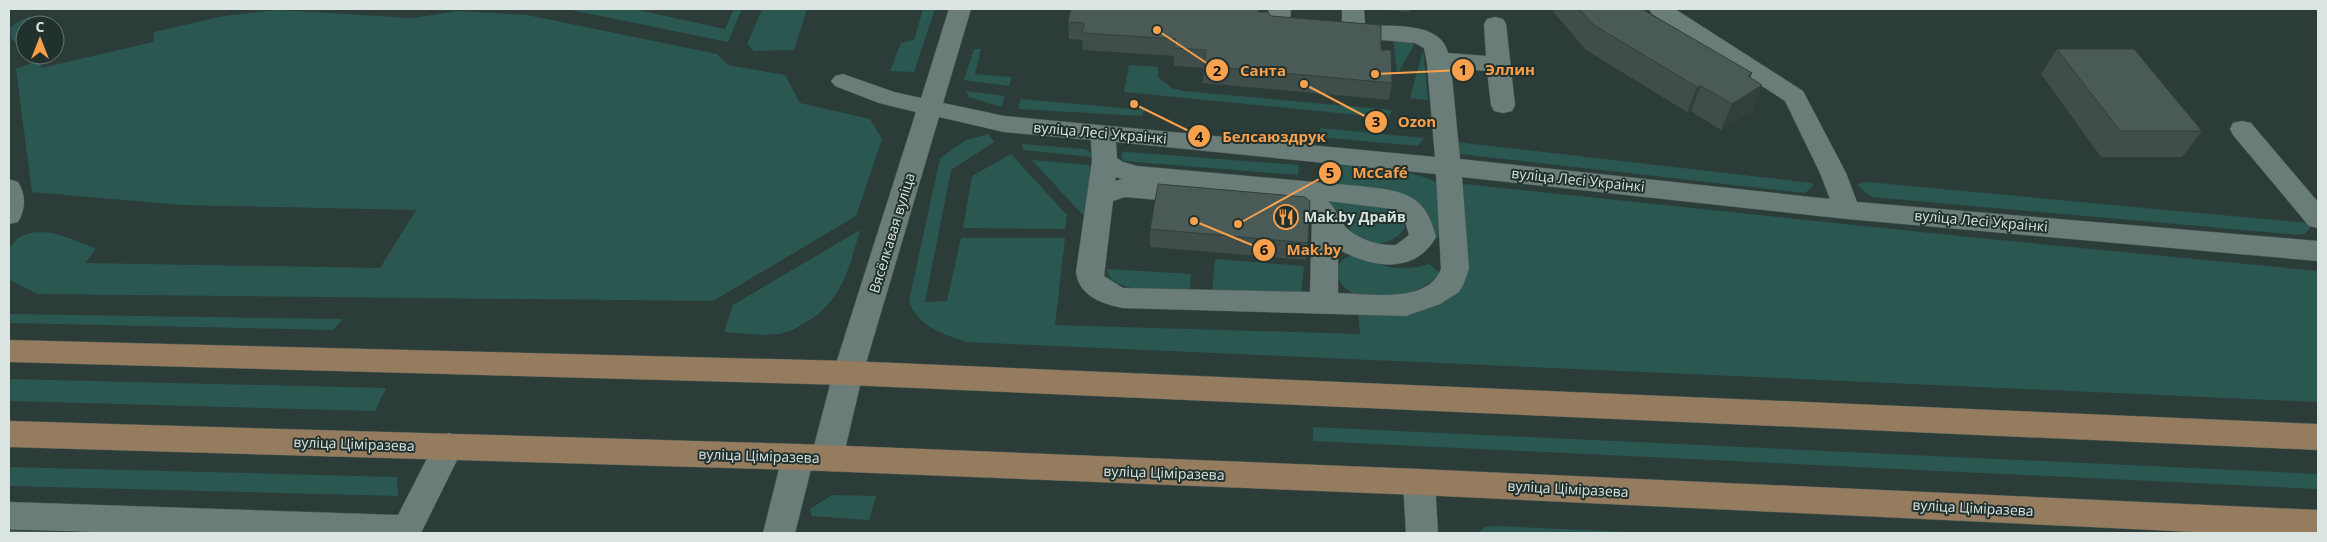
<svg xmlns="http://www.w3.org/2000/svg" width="2327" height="542" font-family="'Open Sans',sans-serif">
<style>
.green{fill:#2a5851}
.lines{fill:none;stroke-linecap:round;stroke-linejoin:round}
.minor-casing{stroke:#4b5956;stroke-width:1}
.major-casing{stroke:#4b5956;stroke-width:1}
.minor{fill:#6b7d79;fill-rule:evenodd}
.major{fill:#957c5f;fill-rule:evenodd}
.wall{fill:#3f4d4b}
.shaded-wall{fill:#333f3d}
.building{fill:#495a57;stroke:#333f3d}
.labels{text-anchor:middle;stroke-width:4;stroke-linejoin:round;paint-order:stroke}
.street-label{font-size:14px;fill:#dae4e1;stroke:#21312e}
.poi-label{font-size:14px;font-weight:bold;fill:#dae4e1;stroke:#21312e;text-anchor:start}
.leader{fill:none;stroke:#f9a04c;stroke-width:2}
.callout-dot{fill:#f9a04c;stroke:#21312e;stroke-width:2}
.mark-label{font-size:15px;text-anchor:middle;font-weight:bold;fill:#111}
.callout-label{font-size:15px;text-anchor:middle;font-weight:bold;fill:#f9a04c;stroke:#21312e;stroke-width:4;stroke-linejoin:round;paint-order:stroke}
</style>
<rect width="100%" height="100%" fill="#2b3c39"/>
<path class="green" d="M 566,9 L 633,9 L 725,29 L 734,9 L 742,9 L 728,42 Z
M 762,9 L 807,9 L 794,50 L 754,51 L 747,44 Z
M 923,9 L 935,9 L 914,72 L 890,71 L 901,43 L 914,40 Z
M 278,10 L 412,18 L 458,11 L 527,15 L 717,54 L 728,65 L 785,75 L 800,103 L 870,119 L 882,139 L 856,216 L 713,301 L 38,294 L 9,280 L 9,248 C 12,245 16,239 20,237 C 44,224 73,240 96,249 L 85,263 L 380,268 L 416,210 L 181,205 L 32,192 L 16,69 L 40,60 L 41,68 L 153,42 L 154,32 L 223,16 Z
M 30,16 L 30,25 L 25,25 L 25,44 L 12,40 L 10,28 L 18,22 Z
M 1393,38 L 1410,42 L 1414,45 L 1397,75 Z
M 974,49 L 981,49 L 975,74 L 1012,77 L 1009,86 L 964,80 Z
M 1423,50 L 1428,100 L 1410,98 Z
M 1129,65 L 1158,67 L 1158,77 L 1172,88 L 1183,91 L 1392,110 L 1389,118 L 1124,92 Z
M 966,91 L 1005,96 L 1001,107 L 969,97 Z
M 1021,99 L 1144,110 L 1142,116 L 1018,109 Z
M 1320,128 L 1424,138 L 1418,146 L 1319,137 Z
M 989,134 L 994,142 L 951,170 L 925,302 L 947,301 L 961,238 L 1065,238 L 1055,325 L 1360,334 L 1358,311 L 1447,296 L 1458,187 L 1465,184 L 1969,237 L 2318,271 L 2318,402 L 967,342 C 943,334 918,327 909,301 L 940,158 L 966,140 Z
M 1456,142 L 1812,183 L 1813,186 L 1805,193 L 1460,154 L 1455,147 Z
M 1022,144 L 1085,149 L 1092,153 L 1092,157 L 1023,150 Z
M 1127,152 L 1299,165 L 1298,175 L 1123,161 L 1121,153 Z
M 1011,154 L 1067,215 L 1065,229 L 963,228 L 972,176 Z
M 1032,160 L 1090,165 L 1088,214 L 1082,214 Z
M 1322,164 C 1344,166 1429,170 1439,185 L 1443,238 L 1427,236 L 1419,211 L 1321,183 Z
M 1866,182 L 2308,223 L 2311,227 L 2305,234 L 2300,235 L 1872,197 L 1857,185 Z
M 1312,198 L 1385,204 L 1402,214 L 1405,228 C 1392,245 1371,249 1355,235 C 1348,229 1346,219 1339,213 C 1332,206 1320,202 1312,198 Z
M 860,230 C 849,269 841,304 803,324 C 795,329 787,333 778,334 C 761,336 742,333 724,332 L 733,305 Z
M 1352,255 C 1382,265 1397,274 1429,264 L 1440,273 C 1422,295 1377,305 1351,292 C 1334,282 1331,262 1352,255 Z
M 1215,259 L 1304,266 L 1301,296 L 1212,292 Z
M 1107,269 L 1191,274 L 1190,291 C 1171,290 1109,295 1107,269 Z
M 9,314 L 343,319 L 333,330 L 9,323 Z
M 9,379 L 386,388 L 375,411 L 9,401 Z
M 1313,427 L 2318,474 L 2318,489 L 1313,441 Z
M 9,467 L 397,477 L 398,496 L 9,486 Z
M 832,495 L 876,496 L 869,520 L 812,516 L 810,509 Z
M 1496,526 L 1652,533 L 1479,533 L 1484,527 Z"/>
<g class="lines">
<defs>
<path id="minor" d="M 949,9 L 971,9 L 943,103 L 1004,116 L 1435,157 L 1427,63 L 1424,48 L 1415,43 L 1337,36 L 1334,31 L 1337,26 L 1342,25 L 1342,9 L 1364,9 L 1365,25 C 1391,27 1441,21 1448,53 L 1486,56 L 1484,24 L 1487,19 L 1495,17 L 1503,19 L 1506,24 L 1515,105 L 1512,111 L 1503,113 L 1494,111 L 1491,105 L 1487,71 L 1451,68 L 1460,159 L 1830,199 L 1820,173 L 1785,101 L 1652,14 L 1649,9 L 1675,9 L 1803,91 L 1846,173 L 1857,202 L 2318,241 L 2318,261 L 1847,219 L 1462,177 L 1469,269 L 1463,285 L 1459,292 L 1440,304 L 1406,316 L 1123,308 C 1102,304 1079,296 1076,272 L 1092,161 L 1091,140 L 1004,132 L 939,117 L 863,373 L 843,458 L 838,467 L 827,471 L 816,467 L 813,461 L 795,533 L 763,533 L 782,457 L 787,448 L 798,444 L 809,448 L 812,454 L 833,373 L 916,112 L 879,103 L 835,86 L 831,81 L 835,76 L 843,74 L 894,92 L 921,98 ZM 1116,142 L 1436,174 L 1441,269 C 1428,304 1369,294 1338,293 L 1338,249 C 1371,268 1415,275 1436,237 C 1425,191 1400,191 1359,186 L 1137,166 L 1123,162 L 1117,158 ZM 1116,177 L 1122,179 L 1115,181 ZM 1203,190 L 1263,195 L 1260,200 L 1264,206 C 1279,211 1299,205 1312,217 L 1310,292 L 1123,288 L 1104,276 L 1113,201 L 1125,197 L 1193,203 L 1202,200 L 1206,194 ZM 1328,201 L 1393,209 L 1404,218 L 1409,235 L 1396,245 C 1378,246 1355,239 1343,224 C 1338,216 1335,208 1328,201 Z
M 1269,9 L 1291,9 L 1290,20 L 1313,23 L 1316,28 L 1313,33 L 1305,35 L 1270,31 L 1267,26 Z
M 2242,121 L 2251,123 L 2318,202 L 2318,228 L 2309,226 L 2233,135 L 2230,129 L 2233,123 Z
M 9,179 L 18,182 C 26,195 26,208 18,222 L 9,224 Z
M 449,433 L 460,437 L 464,446 L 421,533 L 108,533 L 9,530 L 9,502 L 398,515 L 438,437 Z
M 1419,469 L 1430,473 L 1435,482 L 1438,533 L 1406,533 L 1403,482 L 1408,473 Z"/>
<path id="major" d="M 9,340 L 848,361 L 2318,424 L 2318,450 L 848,385 L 9,362 Z
M 9,421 L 798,444 L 1419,469 L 2318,510 L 2318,533 L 2216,533 L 1419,495 L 798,470 L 9,447 Z"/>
</defs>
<use href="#minor" class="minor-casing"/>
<use href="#major" class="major-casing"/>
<use href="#minor" class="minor"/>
<use href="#major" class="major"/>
</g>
<path class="wall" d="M 1071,9 L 1259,9 L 1259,12 L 1271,16 L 1381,50 L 1392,83 L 1389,100 L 1203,83 L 1204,68 L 1174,66 L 1174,56 L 1083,50 L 1082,40 L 1069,39 L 1068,22 Z
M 1376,9 L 1410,9 L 1409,12 Z
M 1553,9 L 1642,9 L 1752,73 L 1750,78 L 1762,85 L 1752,110 L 1721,130 L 1691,111 L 1687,112 L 1586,50 L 1554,13 Z
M 2057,49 L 2202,131 L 2182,157 L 2101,157 L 2041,74 Z
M 1150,229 L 1308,243 L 1306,260 L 1150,247 Z"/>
<path class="shaded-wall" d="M 1752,73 L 1741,98 L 1762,85 L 1752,110 L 1721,130 L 1732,104 L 1748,76 Z
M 1701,86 L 1691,111 L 1687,112 L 1697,87 Z"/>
<path class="building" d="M 1071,9 L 1259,9 L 1258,12 L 1268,12 L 1271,16 L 1381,25 L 1381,50 L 1391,50 L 1392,83 L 1204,66 L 1206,50 L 1174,48 L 1176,39 L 1082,33 L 1084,23 L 1068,22 Z
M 1579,9 L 1642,9 L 1752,73 L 1748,76 L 1762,85 L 1732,104 L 1701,86 L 1697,87 L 1594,25 Z
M 2057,49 L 2134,49 L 2202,131 L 2120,131 Z
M 1158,184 L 1305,197 L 1310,201 L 1308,243 L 1150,229 Z
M 9,530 L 110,533 L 9,533 Z"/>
<defs>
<symbol id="restaurant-ring" viewBox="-11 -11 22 22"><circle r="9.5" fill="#21312e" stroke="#f9a04c" stroke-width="1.5"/><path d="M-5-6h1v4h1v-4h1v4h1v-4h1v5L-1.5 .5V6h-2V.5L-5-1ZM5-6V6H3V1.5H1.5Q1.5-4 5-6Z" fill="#f9a04c"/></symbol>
</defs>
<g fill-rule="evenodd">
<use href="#restaurant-ring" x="1272" y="203" width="28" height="28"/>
</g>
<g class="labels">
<g class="street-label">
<text transform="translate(1100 133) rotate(5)" y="5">вуліца Лесі Украінкі</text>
<text transform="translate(1578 180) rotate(6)" y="5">вуліца Лесі Украінкі</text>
<text transform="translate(1981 221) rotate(5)" y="5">вуліца Лесі Украінкі</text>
<text transform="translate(892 233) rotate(-73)" y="5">Вясёлкавая вуліца</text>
<text transform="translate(354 444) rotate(2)" y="5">вуліца Ціміразева</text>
<text transform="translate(759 456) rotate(2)" y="5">вуліца Ціміразева</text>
<text transform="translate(1164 473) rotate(2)" y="5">вуліца Ціміразева</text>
<text transform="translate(1568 489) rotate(3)" y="5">вуліца Ціміразева</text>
<text transform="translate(1973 508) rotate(3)" y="5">вуліца Ціміразева</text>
</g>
<g class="poi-label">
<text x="1304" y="222">Маk.by Драйв</text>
</g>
</g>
<path class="leader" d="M1375 74L1463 70M1157 30L1217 70M1304 84L1376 122M1134 104L1199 136M1238 224L1330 173M1194 221L1264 250"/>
<g class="callout-dot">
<circle cx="1375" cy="74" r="5"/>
<circle cx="1157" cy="30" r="5"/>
<circle cx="1304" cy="84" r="5"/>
<circle cx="1134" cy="104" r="5"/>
<circle cx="1238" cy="224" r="5"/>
<circle cx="1194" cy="221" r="5"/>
<circle cx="1463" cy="70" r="12"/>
<circle cx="1217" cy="70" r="12"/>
<circle cx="1376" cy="122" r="12"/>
<circle cx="1199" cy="136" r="12"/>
<circle cx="1330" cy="173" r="12"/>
<circle cx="1264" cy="250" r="12"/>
</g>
<g class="mark-label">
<text x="1463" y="75">1</text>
<text x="1217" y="76">2</text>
<text x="1376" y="127">3</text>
<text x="1199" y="142">4</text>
<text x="1330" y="178">5</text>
<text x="1264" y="255">6</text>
</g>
<g class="callout-label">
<text x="1510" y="75">Эллин</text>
<text x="1263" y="76">Санта</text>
<text x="1417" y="127">Ozon</text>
<text x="1274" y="142">Белсаюздрук</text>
<text x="1380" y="178">McCafé</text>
<text x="1314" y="255">Mak.by</text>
</g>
<rect width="2327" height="542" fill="none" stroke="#dae4e1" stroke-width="20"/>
<g transform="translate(40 40)"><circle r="24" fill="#21312e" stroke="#6b7976"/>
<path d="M0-4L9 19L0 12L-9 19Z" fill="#f9a04c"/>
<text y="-8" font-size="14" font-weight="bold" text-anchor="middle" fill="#dae4e1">С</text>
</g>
</svg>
